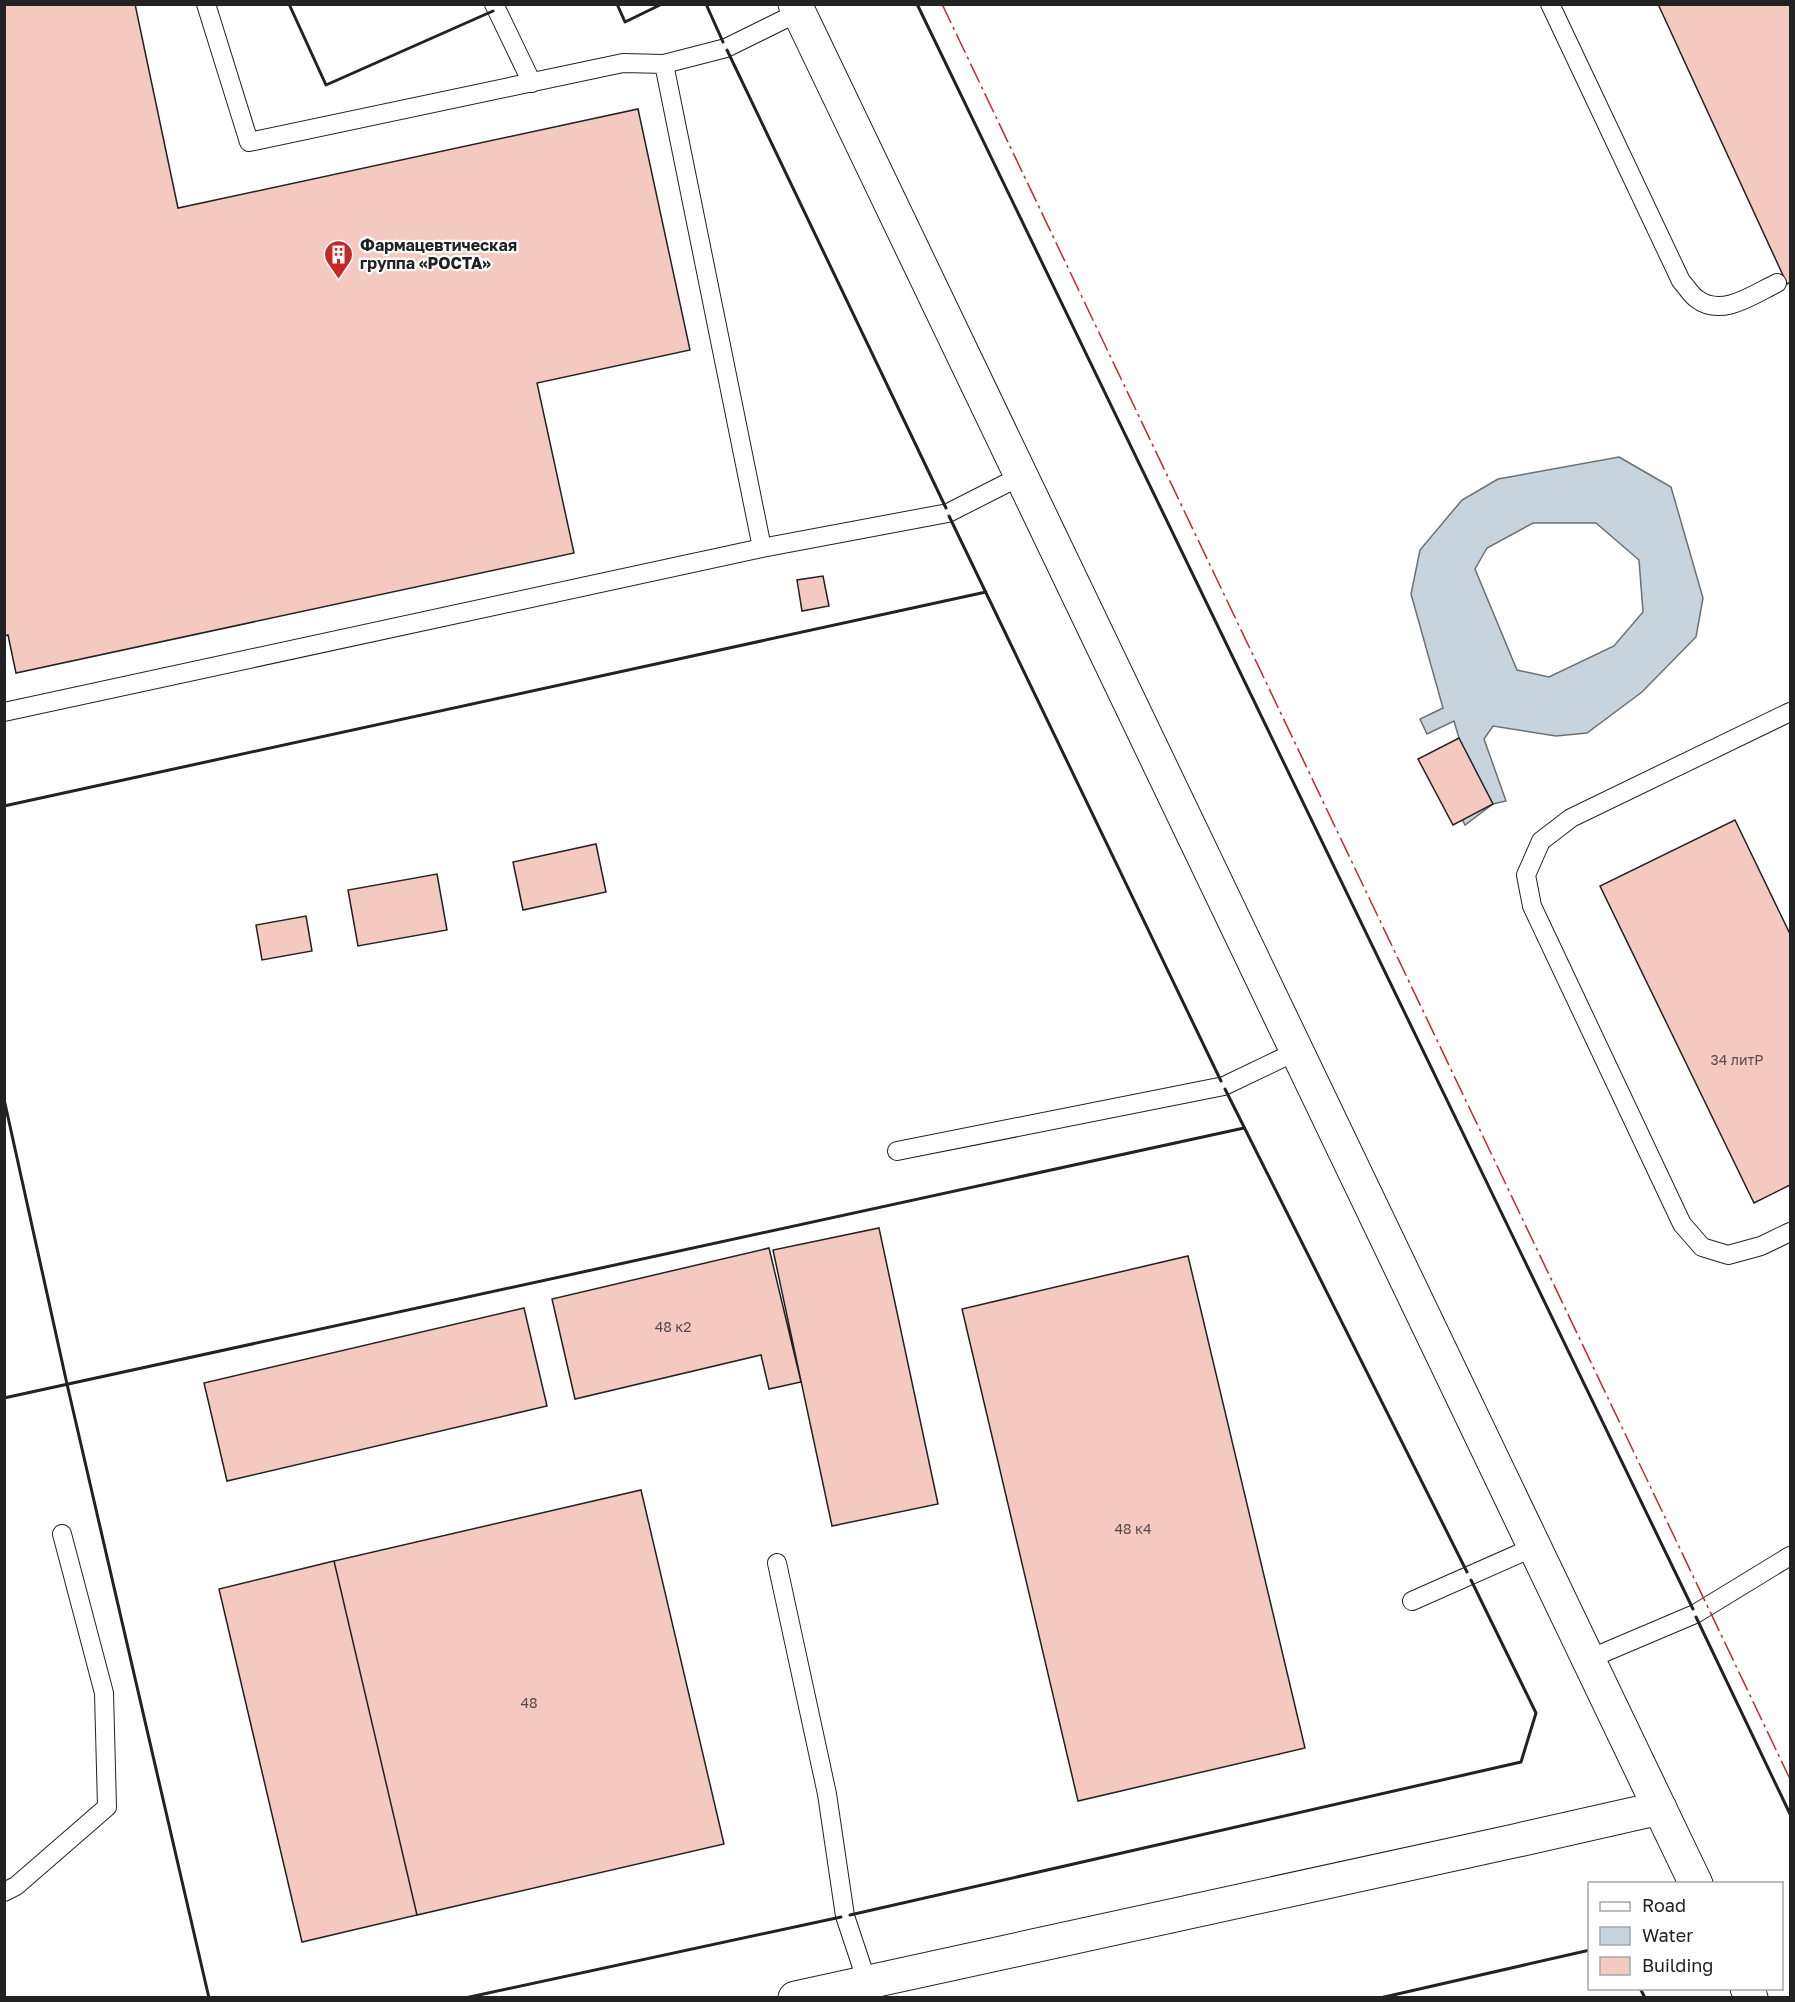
<svg xmlns="http://www.w3.org/2000/svg" width="1795" height="2002" font-family="'Golos Text',sans-serif">
<style>
.water{fill:#c7d3dd;stroke:#6f6f6f;stroke-width:1.5;fill-rule:evenodd}
.building{fill:#f3c9c0;stroke:#222;stroke-width:1.5}
.lines{fill:none;stroke-linecap:round;stroke-linejoin:round}
.lane-casing{stroke:#222;stroke-width:20}
.street-casing{stroke:#222;stroke-width:35}
.lane{stroke:#fff;stroke-width:18}
.street{stroke:#fff;stroke-width:33}
.wall{stroke:#222;stroke-width:3}
.power{stroke:#c62828;stroke-width:1.5;stroke-dasharray:21 4.5 3 4.5;stroke-linecap:butt}
.labels{text-anchor:middle;stroke-width:4.5;stroke-linejoin:round;paint-order:stroke}
.number-label{font-size:14px;fill:#564c4a}
.poi-label{font-size:16px;font-weight:bold;fill:#222;stroke:#fff;text-anchor:start}
</style>
<rect width="100%" height="100%" fill="#fff"/>
<path class="water" d="M 1619,457 L 1671,487 L 1703,598 L 1696,637 L 1642,692 L 1587,733 L 1556,736 L 1493,726 L 1484,739 L 1506,801 L 1493,804 L 1465,825 L 1454,802 L 1459,738 L 1454,721 L 1427,734 L 1420,719 L 1443,708 L 1411,594 L 1420,550 L 1462,500 L 1498,479 ZM 1533,523 L 1596,523 L 1639,560 L 1643,612 L 1614,646 L 1549,677 L 1517,670 L 1475,569 L 1487,548 Z"/>
<path class="building" d="M 4,4 L 135,4 L 178,208 L 638,109 L 690,350 L 537,383 L 574,553 L 16,673 L 8,635 L 4,636 Z
M 1658,4 L 1790,4 L 1790,282 L 1787,284 Z
M 823,576 L 829,606 L 802,611 L 797,580 Z
M 1459,738 L 1493,804 L 1453,825 L 1418,759 Z
M 1735,820 L 1790,934 L 1790,1185 L 1754,1203 L 1600,886 Z
M 596,844 L 606,892 L 523,910 L 513,862 Z
M 437,874 L 447,930 L 358,946 L 348,890 Z
M 306,916 L 312,951 L 262,960 L 256,925 Z
M 879,1228 L 938,1504 L 832,1526 L 773,1250 Z
M 769,1248 L 801,1382 L 769,1389 L 761,1355 L 575,1399 L 552,1299 Z
M 1188,1256 L 1305,1748 L 1078,1801 L 962,1309 Z
M 524,1308 L 547,1406 L 227,1481 L 204,1383 Z
M 641,1490 L 724,1844 L 417,1915 L 334,1561 Z
M 334,1561 L 417,1915 L 302,1942 L 219,1589 Z"/>
<g class="lines">
<defs>
<path id="lane" d="M 206,4 L 249,142 L 623,63 L 664,64 L 726,48 L 799,12
M 494,4 L 532,83
M 1550,4 L 1681,281 C 1686,286 1691,295 1697,299 C 1722,318 1754,294 1777,283
M 664,64 L 762,548
M 4,712 L 762,548 L 948,513 L 1021,476
M 1790,712 L 1571,818 L 1541,841 L 1526,875 L 1532,906 L 1682,1224 L 1702,1247 L 1728,1255 L 1761,1246 L 1790,1232
M 897,1151 L 1224,1086 L 1297,1051
M 777,1563 L 827,1794 L 845,1916 L 867,1982
M 1412,1601 L 1534,1547
M 1589,1659 L 1695,1614 L 1790,1556
M 4,1892 L 16,1886 L 107,1807 L 104,1693 L 62,1534"/>
<path id="street" d="M 795,4 L 1696,1884
M 1747,1988 L 1751,1998
M 795,1998 L 1514,1841 L 1660,1808"/>
</defs>
<use href="#lane" class="lane-casing"/>
<use href="#street" class="street-casing"/>
<use href="#lane" class="lane"/>
<use href="#street" class="street"/>
<path class="wall" d="M 289,4 L 326,85 L 493,11
M 617,4 L 625,22 L 662,4
M 706,4 L 723,42
M 917,4 L 1693,1609
M 727,50 L 946,508
M 949,516 L 1221,1081
M 4,806 L 986,592
M 1225,1089 L 1467,1572
M 4,1099 L 67,1384 L 209,1998
M 4,1398 L 1244,1128
M 1696,1617 L 1790,1814
M 850,1915 L 1521,1762 L 1536,1713 L 1471,1580
M 1640,1988 L 1645,1998
M 465,1998 L 841,1917
M 1380,1998 L 1590,1950"/>
<path class="power" d="M 942,4 L 1790,1779"/>
</g>
<defs>
<symbol id="building-pin" viewBox="-11 -11 22 30"><path d="M0 17L-7.5 6A9.5 9.5 0 1 1 7.5 6Z" fill="#c62828" stroke="#fff"/><path d="M-4-6H4V6H1V3H-1V6H-4ZM-2.5-4.3h1.7v1.8h-1.7ZM.8-4.3h1.7v1.8H.8ZM-2.5-1h1.7V.8h-1.7ZM.8-1h1.7V.8H.8Z" fill="#fff"/></symbol>
</defs>
<g fill-rule="evenodd">
<use href="#building-pin" x="322" y="238" width="33" height="45"/>
</g>
<g class="labels">
<g class="number-label">
<text x="1737" y="1065">34 литР</text>
<text x="673" y="1332">48 к2</text>
<text x="1133" y="1534">48 к4</text>
<text x="529" y="1708">48</text>
</g>
<g class="poi-label">
<text x="360" y="251">Фармацевтическая<tspan x="360" dy="18">группа «РОСТА»</tspan></text>
</g>
</g>
<rect width="1795" height="2002" fill="none" stroke="#222222" stroke-width="12"/>
<rect x="1588" y="1882" width="195" height="108" fill="#ffffff" stroke="#a7a7a7" stroke-width="1.5"/>
<rect x="1600" y="1902" width="30" height="9" fill="#ffffff" stroke="#a7a7a7" stroke-width="1.5"/>
<text x="1642" y="1912" font-size="18" fill="#222222">Road</text>
<rect x="1600" y="1927" width="30" height="18" fill="#c7d3dd" stroke="#a7a7a7" stroke-width="1.5"/>
<text x="1642" y="1942" font-size="18" fill="#222222">Water</text>
<rect x="1600" y="1957" width="30" height="18" fill="#f3c9c0" stroke="#a7a7a7" stroke-width="1.5"/>
<text x="1642" y="1972" font-size="18" fill="#222222">Building</text>
</svg>
